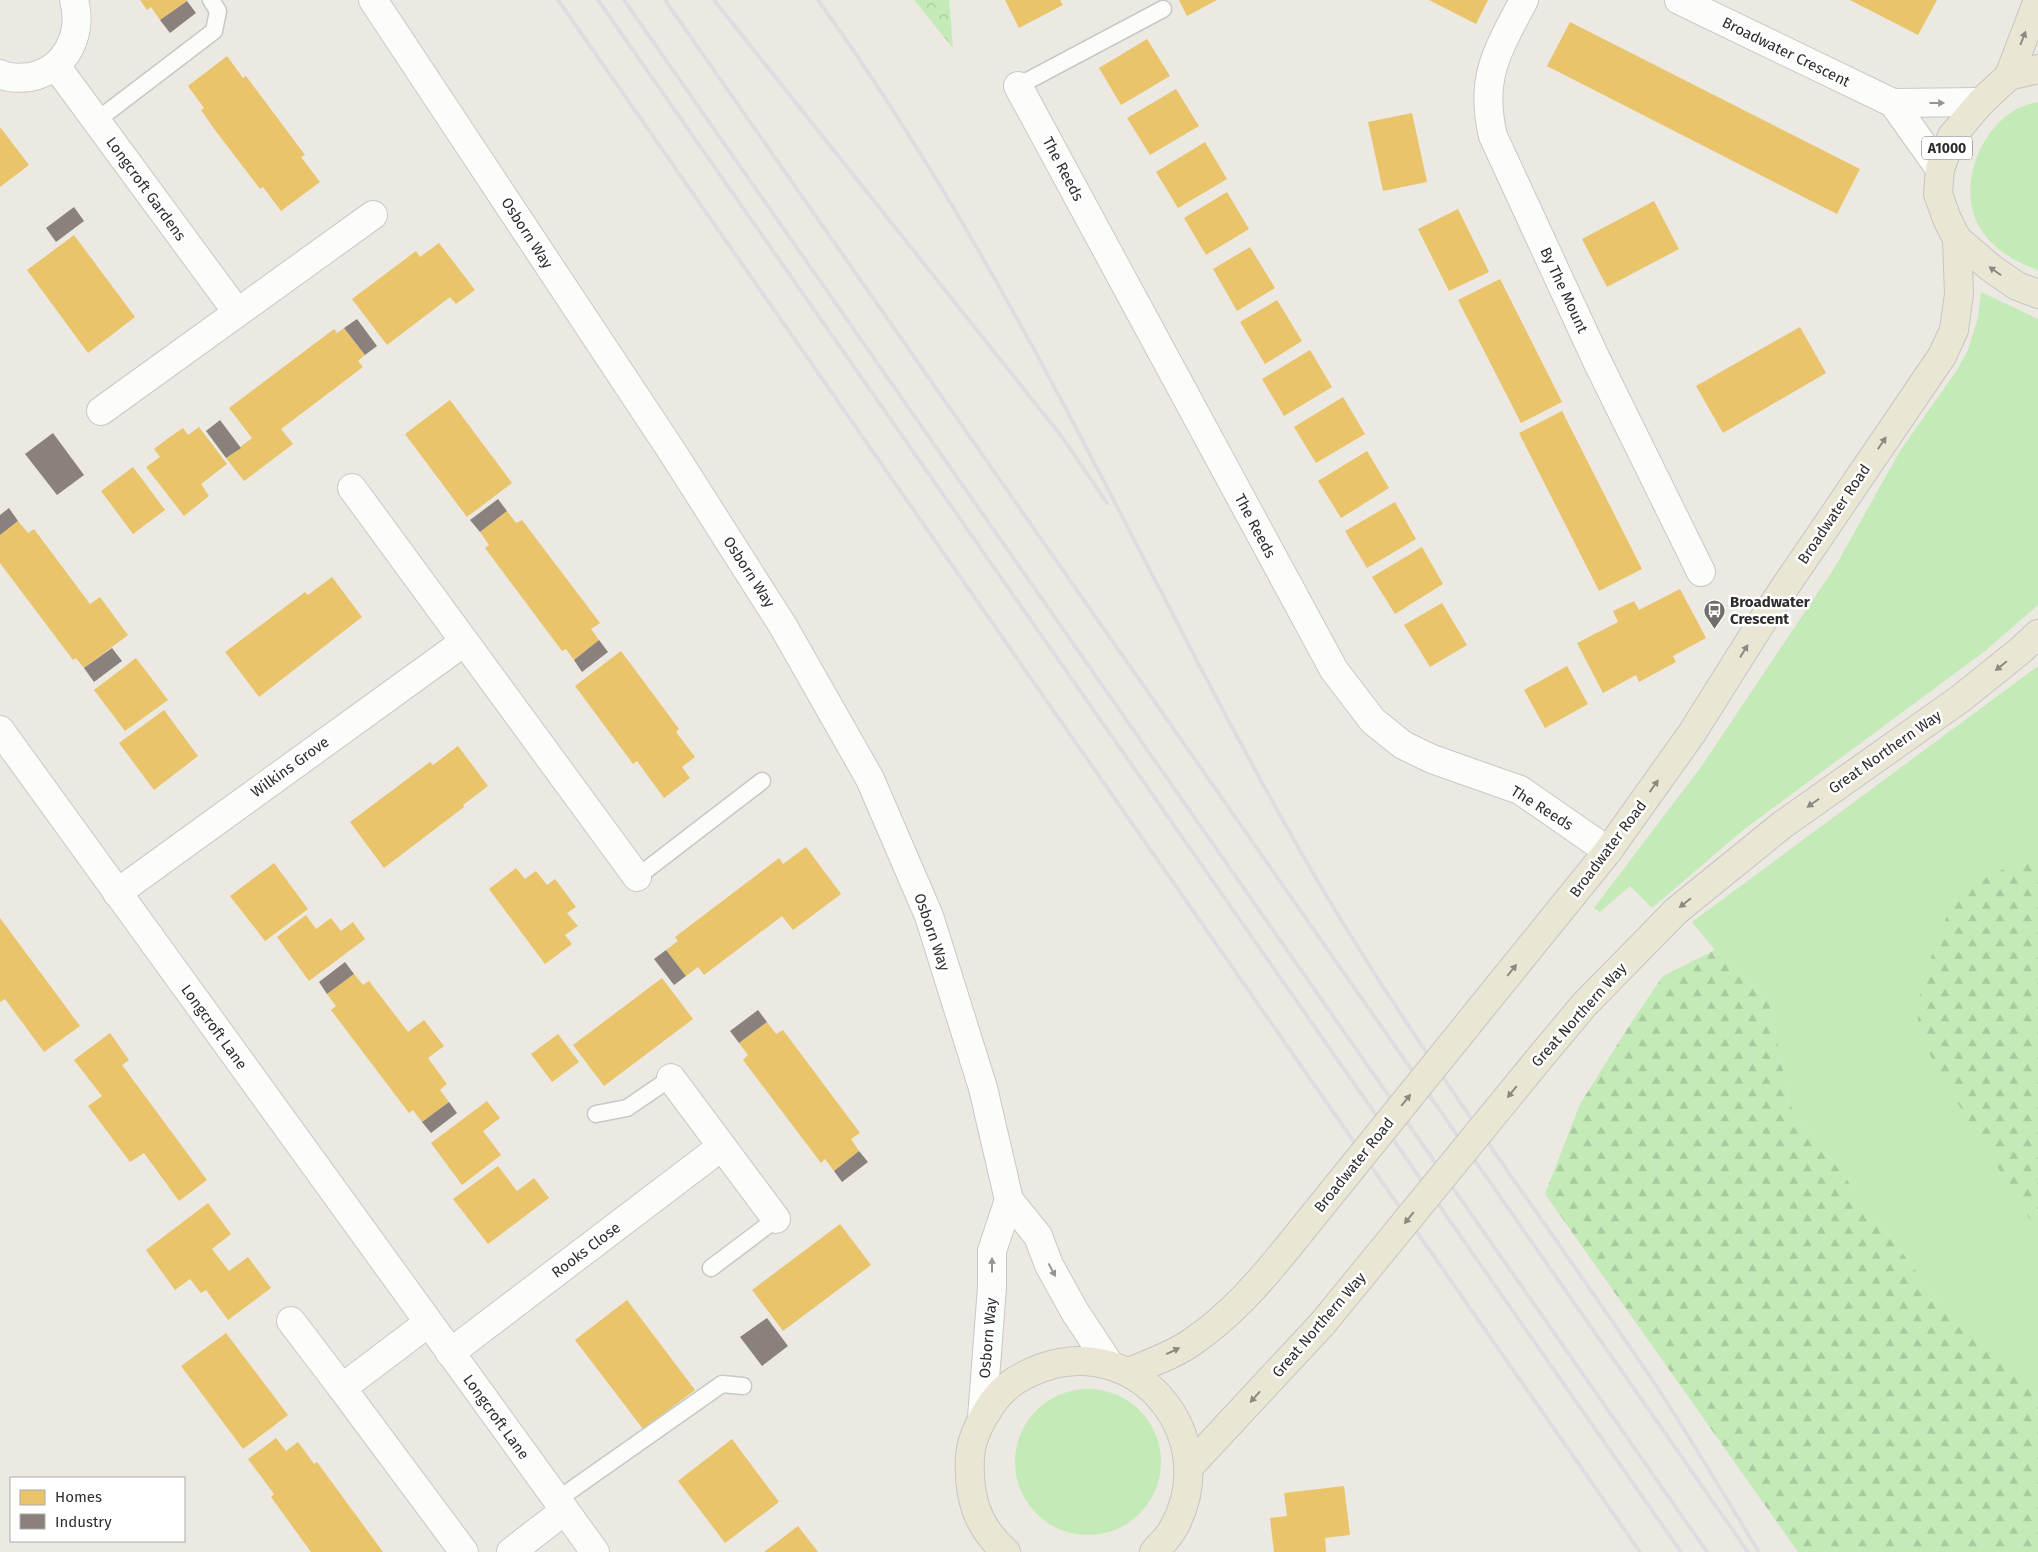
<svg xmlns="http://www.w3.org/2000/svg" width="2038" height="1552" font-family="'Fira Sans',sans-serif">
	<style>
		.grass { fill: #c4eab8 }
		.forest { fill: url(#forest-firs) }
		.park { fill: url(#park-crowns) }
		.homes { fill: #e9c46a }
		.industry { fill: #8a817c }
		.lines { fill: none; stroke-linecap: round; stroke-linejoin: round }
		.lane-casing { stroke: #c8c8c7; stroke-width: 19 }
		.street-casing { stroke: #c8c8c7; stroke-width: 30 }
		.secondary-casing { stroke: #c8c8c7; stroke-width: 30 }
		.primary-casing { stroke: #c6c5c3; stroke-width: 30 }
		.lane { stroke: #fcfcfb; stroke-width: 16 }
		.street { stroke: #fcfcfb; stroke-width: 28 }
		.secondary { stroke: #fcfcfb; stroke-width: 28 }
		.primary { stroke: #e9e7d4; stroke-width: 28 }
		.rail { stroke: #dedee0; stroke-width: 4 }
		.primary-bridge-casing { stroke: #c6c5c3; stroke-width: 30; stroke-linecap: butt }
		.primary-bridge { stroke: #e9e7d4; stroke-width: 28 }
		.oneway { fill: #8b8a80 }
		.oneway2 { fill: #949494 }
		.labels { text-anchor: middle; stroke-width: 5; stroke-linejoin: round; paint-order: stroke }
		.shield { fill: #fff; stroke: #6c6c6c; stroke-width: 1 }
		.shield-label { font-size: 14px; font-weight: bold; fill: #2d2d2d }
		.street-label { font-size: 15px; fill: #2d2d2d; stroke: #fff }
		.poi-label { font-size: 15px; font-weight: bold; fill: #2d2d2d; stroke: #fff; text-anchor: start }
	</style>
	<defs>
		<pattern id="forest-firs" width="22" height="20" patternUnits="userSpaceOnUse" patternTransform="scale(1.25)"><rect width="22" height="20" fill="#c4eab8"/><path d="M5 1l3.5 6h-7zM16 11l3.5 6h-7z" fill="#a9c99e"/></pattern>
		<pattern id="park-crowns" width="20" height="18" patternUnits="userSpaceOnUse" patternTransform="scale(1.25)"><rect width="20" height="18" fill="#c4eab8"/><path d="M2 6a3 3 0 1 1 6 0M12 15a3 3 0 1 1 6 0" fill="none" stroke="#a9c99e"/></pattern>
	</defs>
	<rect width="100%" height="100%" fill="#ebe9e2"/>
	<!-- grass -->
	<g class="grass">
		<path d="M2038 102V270C2012 261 1986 245 1975 218 1958 174 1989 109 2038 102Z"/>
		<path d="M1981 292 2038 319V605L1985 651 1742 831 1652 908 1630 886 1600 912 1594 908 1701 767 1835 567 1900 451 1957 370 1968 350 1978 318Z"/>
		<path d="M2038 666V1400L1984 1335 1954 1321 1790 1105 1769 1000 1715 950 1692 922Z"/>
		<circle cx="1088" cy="1462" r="73"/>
	</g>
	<!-- forest -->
	<g class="forest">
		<path d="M2038 860V1226L2029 1218 1946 1084 1917 1031 1921 984 1948 913 1975 883 2012 865Z"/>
		<path d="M1715 950 1769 1000 1790 1105 1954 1321 1984 1334 2038 1400V1552H1798L1545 1194 1580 1104 1629 1026 1663 976Z"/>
	</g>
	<!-- park -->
	<path class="park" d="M914 0H949L953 48Z"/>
	<!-- homes -->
	<g class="homes">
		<path d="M140 0H188L160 20 151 7 147 10Z"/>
		<path d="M1005 0H1060L1063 5 1019 28Z"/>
		<path d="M1179 0H1217L1187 16Z"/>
		<path d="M1429 0H1488L1476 24Z"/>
		<path d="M1850 0H1937L1918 35Z"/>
		<path d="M1570 22 1860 169 1837 214 1547 66Z"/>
		<path d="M1147 39 1170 76 1121 105 1099 68Z"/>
		<path d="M227 56 243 78 246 76 305 155 301 157 320 182 281 211 263 187 260 189 215 130 201 110 204 108 188 86Z"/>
		<path d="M1176 89 1199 126 1150 155 1127 118Z"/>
		<path d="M1412 113 1427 182 1383 191 1368 122Z"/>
		<path d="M0 127 29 165 0 187Z"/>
		<path d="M1205 142 1227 179 1178 208 1156 172Z"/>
		<path d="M1227 192 1249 229 1206 255 1184 218Z"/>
		<path d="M1654 201 1679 249 1607 287 1582 239Z"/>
		<path d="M1458 209 1489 272 1449 291 1418 229Z"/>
		<path d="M74 235 135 317 88 353 27 270Z"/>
		<path d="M439 243 475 290 456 304 450 297 387 345 352 299 416 251 420 257Z"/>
		<path d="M1250 247 1275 288 1237 311 1213 269Z"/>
		<path d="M1500 279 1562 402 1521 423 1458 300Z"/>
		<path d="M1277 300 1302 341 1265 364 1240 322Z"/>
		<path d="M1800 327 1826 373 1723 433 1696 386Z"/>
		<path d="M344 328 365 355 358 361 363 367 281 429 293 444 244 481 226 458 252 438 229 408 334 329 337 333Z"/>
		<path d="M1310 350 1332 387 1284 416 1262 379Z"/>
		<path d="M1343 397 1365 434 1316 463 1294 427Z"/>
		<path d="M450 400 512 483 467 517 405 434Z"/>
		<path d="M1562 411 1642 569 1599 591 1519 433Z"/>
		<path d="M199 427 227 464 201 484 209 496 184 516 146 467 160 457 154 449 167 439 183 428 188 435Z"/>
		<path d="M1367 451 1389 488 1341 518 1318 481Z"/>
		<path d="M133 467 165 510 133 534 101 491Z"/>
		<path d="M1395 502 1416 539 1367 568 1345 531Z"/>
		<path d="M507 511 516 523 522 520 600 623 591 629 599 640 574 660 566 649 562 651 485 548 489 545 480 532Z"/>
		<path d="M18 521 28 533 34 529 90 604 100 597 128 635 84 668 76 658 73 660 0 563V535Z"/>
		<path d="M1422 547 1443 584 1395 614 1372 577Z"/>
		<path d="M332 577 362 617 259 697 225 652 305 592 308 595Z"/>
		<path d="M1680 589 1706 638 1673 656 1676 662 1639 682 1636 675 1603 693 1577 643 1618 622 1613 611 1634 601 1639 610Z"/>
		<path d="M1442 603 1467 645 1430 667 1404 625Z"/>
		<path d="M621 651 679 729 676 732 695 757 682 767 690 778 664 798 637 761 633 764 575 686Z"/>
		<path d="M136 658 168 700 125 731 94 690Z"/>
		<path d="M1567 666 1588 704 1545 728 1524 690Z"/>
		<path d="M164 710 198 756 154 790 119 743Z"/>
		<path d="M458 746 488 786 463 805 464 807 384 868 350 822 430 762 433 765Z"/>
		<path d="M806 847 841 894 793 930 782 916 704 975 698 967 686 976 666 950 678 941 675 937 779 858 783 864Z"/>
		<path d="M274 863 308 909 265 941 230 896Z"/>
		<path d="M516 868 525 879 536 871 547 885 555 879 576 907 567 913 578 926 565 935 572 944 545 964 489 889Z"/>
		<path d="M306 915 316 929 331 918 341 931 353 922 365 939 309 981 277 937Z"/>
		<path d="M0 918 80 1026 44 1052 5 999 0 1002Z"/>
		<path d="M354 974 363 985 369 981 408 1032 424 1020 444 1046 428 1058 447 1084 440 1090 449 1102 422 1122 413 1110 409 1113 331 1010 336 1006 327 994Z"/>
		<path d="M662 978 693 1019 604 1086 573 1045Z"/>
		<path d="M767 1022 776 1034 783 1030 860 1133 851 1139 859 1151 834 1171 825 1159 821 1163 743 1060 748 1055 739 1043Z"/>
		<path d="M110 1033 129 1060 122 1065 207 1180 179 1201 144 1153 130 1162 88 1106 102 1096 74 1060Z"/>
		<path d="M558 1034 579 1062 552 1082 531 1054Z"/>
		<path d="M487 1101 500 1118 483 1131 501 1155 462 1185 431 1143Z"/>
		<path d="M498 1166 517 1191 534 1178 549 1198 488 1244 453 1199Z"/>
		<path d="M208 1203 231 1234 212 1249 229 1271 248 1257 271 1288 228 1320 206 1290 201 1293 190 1279 175 1290 146 1250Z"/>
		<path d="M840 1224 871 1265 783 1331 752 1290Z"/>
		<path d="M627 1300 695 1390 643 1429 575 1340Z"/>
		<path d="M226 1333 288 1415 243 1449 181 1366Z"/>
		<path d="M276 1438 286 1451 298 1442 314 1464 317 1462 383 1552H311L271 1497 274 1494 248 1459Z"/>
		<path d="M732 1439 779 1502 725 1543 678 1481Z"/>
		<path d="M1344 1486 1350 1535 1325 1538 1326 1552H1274L1270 1518 1287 1516 1284 1493Z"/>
		<path d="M798 1526 818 1552H764Z"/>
	</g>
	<!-- industry -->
	<g class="industry">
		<path d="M187 1 196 13 170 33 160 20Z"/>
		<path d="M74 207 84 221 56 242 46 228Z"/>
		<path d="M357 319 377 346 365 355 344 328Z"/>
		<path d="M220 420 241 448 226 458 206 431Z"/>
		<path d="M53 433 84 475 57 495 25 454Z"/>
		<path d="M498 499 507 511 480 532 470 520Z"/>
		<path d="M9 508 18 521 0 535V515Z"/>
		<path d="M599 640 608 652 582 672 574 660Z"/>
		<path d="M112 648 122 661 94 682 84 668Z"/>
		<path d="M666 950 686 976 674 985 654 959Z"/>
		<path d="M345 962 354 974 327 994 319 982Z"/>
		<path d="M758 1010 767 1022 739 1043 730 1031Z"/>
		<path d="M449 1102 457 1113 431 1133 422 1122Z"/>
		<path d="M859 1151 868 1162 842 1182 834 1171Z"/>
		<path d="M767 1318 788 1346 762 1366 740 1337Z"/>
	</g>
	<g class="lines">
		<defs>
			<g id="lane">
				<path d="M1018 86 1163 9"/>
				<path d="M96 121 214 31 218 11 211 0"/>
				<path d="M637 877 762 781"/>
				<path d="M596 1114 627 1108 671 1078"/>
				<path d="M711 1268 776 1219"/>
				<path d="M557 1500 722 1384 743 1386"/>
			</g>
			<g id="street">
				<path d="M1524 0C1498 50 1479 77 1493 136L1596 359 1701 572"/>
				<path d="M1679 0 1893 103 1981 102"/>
				<path d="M56 66 237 312"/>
				<path d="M0 74C9 79 21 78 30 77 67 70 83 33 74 0"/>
				<path d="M1018 86 1334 670 1373 721 1403 745 1432 759 1520 790 1608 851"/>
				<path d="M1893 103 1940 169"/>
				<path d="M101 411 373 215"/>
				<path d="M352 488 637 877"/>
				<path d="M0 730 595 1552"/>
				<path d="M117 893 464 642"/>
				<path d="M671 1078 776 1219"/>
				<path d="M291 1321 342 1388"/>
				<path d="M428 1323 342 1388 464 1552"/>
				<path d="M450 1353 721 1147"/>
				<path d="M511 1552 564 1511"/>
			</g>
			<g id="secondary">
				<path d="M373 0 673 453 783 626 870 779 929 916 983 1088 1009 1200 1038 1236 1049 1265 1075 1312 1110 1365"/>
				<path d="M982 1418 992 1287V1251L1009 1200"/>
			</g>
			<g id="primary">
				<path d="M2038 69 2009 76 1981 102 1952 136 1940 169 1938 194 1947 219 1957 239 1991 268 2017 286 2038 294"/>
				<path d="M2009 76 2038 0"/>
				<path d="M1481 1008 1608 851 1692 733 1770 609 1942 356 1954 330 1959 294 1957 239"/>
				<path d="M1543 1054 1584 1005 1676 911 1782 825 1960 699 2021 650 2038 634"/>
				<path d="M1129 1372C1150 1363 1174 1355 1192 1342 1230 1316 1259 1283 1288 1247"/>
				<path d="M1189 1467 1323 1323"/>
				<path d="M1006 1552C976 1526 968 1495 970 1457 971 1437 982 1418 993 1402 1006 1384 1021 1376 1041 1368 1140 1333 1224 1439 1173 1529 1169 1537 1160 1545 1154 1552"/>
			</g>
		</defs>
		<!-- lane casing -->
		<use href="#lane" class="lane-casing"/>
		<!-- street casing -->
		<use href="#street" class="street-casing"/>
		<!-- secondary casing -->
		<use href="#secondary" class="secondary-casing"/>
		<!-- primary casing -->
		<use href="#primary" class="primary-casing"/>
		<!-- lane -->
		<use href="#lane" class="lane"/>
		<!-- street -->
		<use href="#street" class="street"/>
		<!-- secondary -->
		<use href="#secondary" class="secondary"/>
		<!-- primary -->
		<use href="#primary" class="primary"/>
		<!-- rail -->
		<g class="rail">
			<path d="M558 0 1640 1552"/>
			<path d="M598 0 1681 1552"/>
			<path d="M624 0 1707 1552"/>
			<path d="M665 0 1748 1552"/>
			<path d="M714 0 1062 437 1107 503"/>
			<path d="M818 0C905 121 981 250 1051 381 1139 545 1220 713 1313 873 1416 1049 1539 1212 1653 1381 1690 1437 1724 1495 1759 1552"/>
		</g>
		<defs>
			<g id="primary-bridge">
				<path d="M1288 1247 1481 1008"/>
				<path d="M1323 1323 1543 1054"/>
			</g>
		</defs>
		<!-- primary-bridge casing -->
		<use href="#primary-bridge" class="primary-bridge-casing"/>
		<!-- primary-bridge -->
		<use href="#primary-bridge" class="primary-bridge"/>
	</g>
	<!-- one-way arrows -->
	<defs><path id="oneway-solid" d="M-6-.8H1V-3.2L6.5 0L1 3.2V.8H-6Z" transform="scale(1.25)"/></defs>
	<g class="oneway">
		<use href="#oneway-solid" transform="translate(2023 38) rotate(-69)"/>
		<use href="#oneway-solid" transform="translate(1995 271) rotate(-145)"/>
		<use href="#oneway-solid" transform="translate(1882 443) rotate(-56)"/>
		<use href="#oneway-solid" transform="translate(1744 651) rotate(-58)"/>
		<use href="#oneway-solid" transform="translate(2001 666) rotate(141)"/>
		<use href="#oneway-solid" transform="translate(1654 786) rotate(-55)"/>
		<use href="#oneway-solid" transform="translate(1813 803) rotate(145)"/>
		<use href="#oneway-solid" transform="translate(1685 903) rotate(141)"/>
		<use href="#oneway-solid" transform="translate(1512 970) rotate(-51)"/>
		<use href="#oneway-solid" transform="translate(1512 1092) rotate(129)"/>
		<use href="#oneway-solid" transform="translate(1406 1100) rotate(-51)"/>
		<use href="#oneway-solid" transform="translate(1409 1218) rotate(129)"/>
		<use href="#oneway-solid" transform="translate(1173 1351) rotate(-25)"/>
		<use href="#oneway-solid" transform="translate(1255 1397) rotate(132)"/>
	</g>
	<g class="oneway2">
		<use href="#oneway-solid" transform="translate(1937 103)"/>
		<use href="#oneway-solid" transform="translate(992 1265) rotate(-90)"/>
		<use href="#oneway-solid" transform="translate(1052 1270) rotate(62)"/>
	</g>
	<!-- icons -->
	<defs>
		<symbol id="bus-pin" viewBox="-11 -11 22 30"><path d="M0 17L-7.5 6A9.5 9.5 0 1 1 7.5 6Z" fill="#706f6c" stroke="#fff"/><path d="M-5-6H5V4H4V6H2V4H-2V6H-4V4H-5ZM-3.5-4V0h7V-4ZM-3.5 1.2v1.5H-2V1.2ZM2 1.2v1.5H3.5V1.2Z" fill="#fff"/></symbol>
	</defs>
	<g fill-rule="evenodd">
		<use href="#bus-pin" x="1702" y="598" width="25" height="34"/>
	</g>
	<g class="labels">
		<!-- shield labels -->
		<rect class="shield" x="1922" y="136.5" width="50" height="23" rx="4"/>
		<g class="shield-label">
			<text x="1947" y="153">A1000</text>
		</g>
		<!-- street labels -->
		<g class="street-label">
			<text transform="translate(1786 52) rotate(26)" y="5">Broadwater Crescent</text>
			<text transform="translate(1063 169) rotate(62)" y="5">The Reeds</text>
			<text transform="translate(146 189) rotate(54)" y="5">Longcroft Gardens</text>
			<text transform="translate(527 233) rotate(57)" y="5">Osborn Way</text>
			<text transform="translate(1564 290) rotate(65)" y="5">By The Mount</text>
			<text transform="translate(1834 514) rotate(-56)" y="5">Broadwater Road</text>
			<text transform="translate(1255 526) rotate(62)" y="5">The Reeds</text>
			<text transform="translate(749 572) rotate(57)" y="5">Osborn Way</text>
			<text transform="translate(1885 752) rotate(-35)" y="5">Great Northern Way</text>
			<text transform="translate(290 767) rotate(-36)" y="5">Wilkins Grove</text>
			<text transform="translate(1542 808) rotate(32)" y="5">The Reeds</text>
			<text transform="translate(1608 849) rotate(-53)" y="5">Broadwater Road</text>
			<text transform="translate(932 932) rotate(71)" y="5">Osborn Way</text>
			<text transform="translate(1579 1015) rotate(-48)" y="5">Great Northern Way</text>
			<text transform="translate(214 1027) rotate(54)" y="5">Longcroft Lane</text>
			<text transform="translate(1354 1165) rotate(-51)" y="5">Broadwater Road</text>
			<text transform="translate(586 1250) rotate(-37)" y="5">Rooks Close</text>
			<text transform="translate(1319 1325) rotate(-49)" y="5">Great Northern Way</text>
			<text transform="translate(988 1338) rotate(-85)" y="5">Osborn Way</text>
			<text transform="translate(496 1417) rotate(54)" y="5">Longcroft Lane</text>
		</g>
		<!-- poi labels -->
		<g class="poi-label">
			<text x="1730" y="607">Broadwater<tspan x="1730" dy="17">Crescent</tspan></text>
		</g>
	</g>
	<!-- legend -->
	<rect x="10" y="1477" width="175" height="65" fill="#ffffff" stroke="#ababab"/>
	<rect x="20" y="1490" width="25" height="15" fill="#e9c46a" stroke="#ababab"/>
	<text x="55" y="1502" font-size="15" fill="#2d2d2d">Homes</text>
	<rect x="20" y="1514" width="25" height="15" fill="#8a817c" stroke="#ababab"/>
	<text x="55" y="1527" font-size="15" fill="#2d2d2d">Industry</text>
</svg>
